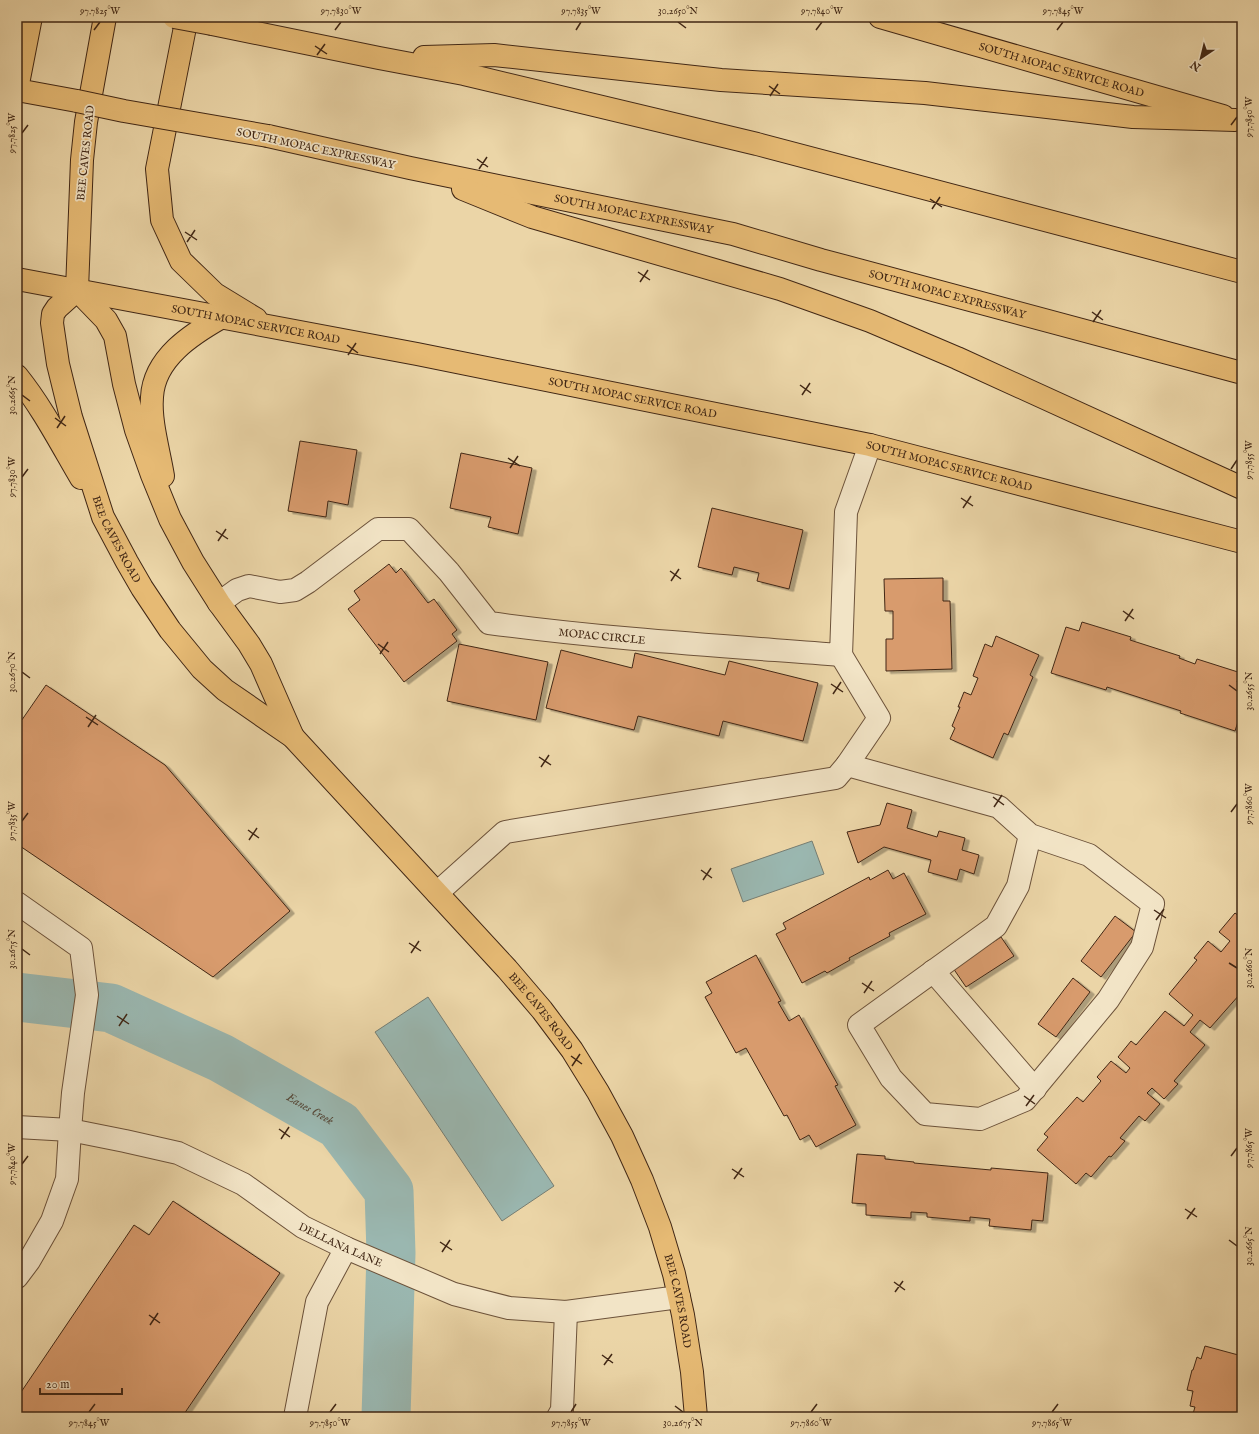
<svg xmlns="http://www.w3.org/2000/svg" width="1259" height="1434" font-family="'IM FELL English',serif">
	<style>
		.water { fill: #9ab7b0; stroke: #767d72 }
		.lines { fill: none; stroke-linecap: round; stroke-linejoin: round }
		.river { stroke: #9ab7b0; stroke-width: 49 }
		.building { fill: #d89b6d; stroke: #412715; filter: url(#shadow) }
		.minor-casing { stroke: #6c523a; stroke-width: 24 }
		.major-casing { stroke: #412715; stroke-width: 24 }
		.highway-casing { stroke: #412715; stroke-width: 24 }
		.minor { stroke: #f2e4c6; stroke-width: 22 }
		.major { stroke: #e6ba74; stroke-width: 22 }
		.highway { stroke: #e6ba74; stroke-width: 22 }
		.highway-bridge-casing { stroke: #412715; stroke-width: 24; stroke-linecap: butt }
		.highway-bridge { stroke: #e6ba74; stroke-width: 22 }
		.ticks { fill: none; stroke: #412715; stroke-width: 1.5 }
		.labels { text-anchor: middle; stroke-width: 3.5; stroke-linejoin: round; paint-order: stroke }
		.street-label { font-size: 11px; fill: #412715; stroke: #f2e4c6 }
		.water-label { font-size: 12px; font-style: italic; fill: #574b3c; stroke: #f2e4c6 }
		.neatline { fill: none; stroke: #412715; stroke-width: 1.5 }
		.ticks-label { font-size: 10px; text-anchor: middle; fill: #412715 }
	</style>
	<defs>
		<filter id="shadow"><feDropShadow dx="4.5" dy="2.5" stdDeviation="0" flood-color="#0004"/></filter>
	</defs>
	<rect width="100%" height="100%" fill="#ebd5a7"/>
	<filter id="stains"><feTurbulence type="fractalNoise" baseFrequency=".005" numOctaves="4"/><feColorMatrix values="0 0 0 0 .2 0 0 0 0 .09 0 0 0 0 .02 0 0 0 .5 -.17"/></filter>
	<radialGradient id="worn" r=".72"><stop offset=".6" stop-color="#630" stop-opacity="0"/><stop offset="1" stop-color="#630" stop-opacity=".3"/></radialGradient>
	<!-- water -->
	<g class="water">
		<path d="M812 841 824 874 743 902 731 869Z"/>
		<path d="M428 997 554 1186 502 1221 375 1032Z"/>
	</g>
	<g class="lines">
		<!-- river -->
		<path class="river" id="s1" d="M17 997 111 1008 221 1058 339 1125 389 1191 391 1253 386 1417"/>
	</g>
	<!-- building -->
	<g class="building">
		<path d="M300 441 357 450 348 505 328 501 326 517 288 511Z"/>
		<path d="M461 453 532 468 518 534 488 527 491 517 450 508Z"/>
		<path d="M712 508 803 530 789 589 757 581 759 573 734 567 732 575 698 567Z"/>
		<path d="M389 564 396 573 401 568 428 603 434 599 457 630 452 634 457 641 404 682 348 609 360 600 354 591Z"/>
		<path d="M943 578V601H950L952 669 886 671V639H893V611H885L884 579Z"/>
		<path d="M1082 622 1131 637 1130 640 1180 656 1179 658 1195 664 1197 659 1241 673 1237 682 1242 684V709L1235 731 1180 713 1181 711 1107 687 1106 690 1051 673 1066 627 1079 631Z"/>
		<path d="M996 636 1039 655 1030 675 1033 677 1008 735 1004 733 993 758 950 739 955 728 952 726 960 707H958L964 692 971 695 978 678 973 676 985 644 992 647Z"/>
		<path d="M459 644 548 662 536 720 447 701Z"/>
		<path d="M561 650 632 668 635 653 725 675 729 661 818 683 803 741 723 721 719 736 638 716 634 730 546 708Z"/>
		<path d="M46 685 165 765 290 911 213 977 17 844V727Z"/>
		<path d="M887 803 912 810 907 828 937 837 939 831 965 838 962 850 979 855 974 874 960 869 957 880 928 872 931 860 884 847 858 863 847 832 880 825Z"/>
		<path d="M888 870 893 879 904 873 926 914 889 933 890 936 849 958 850 960 827 973 825 971 802 983 776 934 786 929 783 923 869 877 870 880Z"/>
		<path d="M1235 913 1239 916 1242 913V995L1240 994 1210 1028 1200 1020 1190 1032 1205 1045 1174 1081 1178 1084 1164 1099 1152 1088 1147 1093 1160 1104 1145 1121 1139 1116 1120 1138 1125 1141 1111 1157 1109 1156 1091 1177 1086 1173 1076 1184 1037 1150 1048 1137 1044 1134 1077 1097 1083 1102 1101 1081 1097 1077 1111 1061 1126 1073 1130 1068 1118 1057 1131 1041 1136 1045 1165 1011 1184 1026 1193 1015 1169 994 1197 960 1194 958 1208 941 1221 952 1230 941 1219 932Z"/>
		<path d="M1115 916 1136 932 1101 977 1081 961Z"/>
		<path d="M1001 937 1014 956 966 987 953 968Z"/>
		<path d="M756 955 781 1001 778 1002 789 1021 799 1015 838 1085 835 1086 856 1125 816 1147 809 1135 800 1140 787 1115 784 1116 746 1048 736 1053 705 997 712 993 706 982Z"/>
		<path d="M1073 978 1090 992 1056 1037 1038 1024Z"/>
		<path d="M857 1154 885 1156V1159L914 1162V1163L991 1170V1168L1048 1173 1043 1221 1032 1220 1031 1230 989 1226 990 1219 970 1217V1221L927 1217V1213L911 1212V1218L866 1215V1204L852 1203Z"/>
		<path d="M173 1201 280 1273 182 1417H17V1398L134 1225 149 1235Z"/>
		<path d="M1205 1346 1242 1356V1417H1192L1195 1407 1190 1406 1193 1391 1187 1390 1192 1370H1193L1197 1357 1201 1359Z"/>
	</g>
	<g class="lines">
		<defs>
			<g id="minor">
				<path id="s2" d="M219 603 237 590 249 586 280 592 295 590 308 582 378 529H409L449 572 489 623C606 639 724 646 841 655L846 512 870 445"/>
				<path d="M847 765 999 807 1030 835 1018 886 996 926 859 1025 891 1078 925 1114 980 1119 1025 1100 1108 1000 1142 947 1153 904 1089 855 1030 835"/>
				<path d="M437 893 505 832 836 778 847 765 879 718 841 655"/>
				<path d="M17 903 81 948 87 995 73 1093 70 1130 67 1179 52 1221 29 1261 17 1277"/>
				<path d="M933 971 1035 1089"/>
				<path id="s3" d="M17 1127 70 1130 125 1141 178 1153 243 1184 303 1227 346 1248 454 1294 509 1308 566 1312 679 1297"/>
				<path d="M295 1417 317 1302 346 1248"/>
				<path d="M558 1417 562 1410 566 1312"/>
			</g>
			<g id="major">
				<path d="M105 17 86 122 82 160 77 290 106 320 115 336 124 384 136 430 152 475 170 519 193 562 219 603 249 644 261 664 293 737"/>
				<path d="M187 17 157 169 162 220 181 261 215 294 256 319"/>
				<path id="s4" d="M880 17 1223 116"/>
				<path d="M17 89 31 17"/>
				<path id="s5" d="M17 279 417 354 870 445 1242 542"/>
				<path id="s6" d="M77 290 57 308 53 314 52 323 58 364 71 417 103 517 127 562 142 588 170 630 202 669 225 690 293 737 507 969 542 1010 572 1050 598 1092 622 1136 642 1180 660 1227 674 1274 683 1315 692 1372 696 1417"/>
				<path d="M17 376C42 407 61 444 81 478"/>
				<path d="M163 476C159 451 150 422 152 397 154 358 192 334 222 317"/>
			</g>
			<g id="highway">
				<path d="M212 24 379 58 464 74 757 144 1242 272"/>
				<path d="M424 57 494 55 721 80 925 93 1133 117 1235 120"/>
				<path d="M17 90 77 101"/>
				<path id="s7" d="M268 136 410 168 733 234 821 260 1242 373"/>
				<path d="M463 189 532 217 780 289 870 321 957 358 1242 488"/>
			</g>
		</defs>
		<!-- minor casing -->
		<use href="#minor" class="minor-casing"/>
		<!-- major casing -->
		<use href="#major" class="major-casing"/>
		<!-- highway casing -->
		<use href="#highway" class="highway-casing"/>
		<!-- minor -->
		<use href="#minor" class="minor"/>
		<!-- major -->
		<use href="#major" class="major"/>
		<!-- highway -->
		<use href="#highway" class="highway"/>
		<defs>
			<g id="highway-bridge">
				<path d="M174 17 212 24"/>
				<path d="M77 101 124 111 268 136"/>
			</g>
		</defs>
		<!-- highway-bridge casing -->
		<use href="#highway-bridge" class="highway-bridge-casing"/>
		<!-- highway-bridge -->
		<use href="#highway-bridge" class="highway-bridge"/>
	</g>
	<!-- ticks -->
	<path class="ticks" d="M678 22 686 28M94 30 100 22M335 30 341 22M576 30 581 22M816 30 822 22M1057 30 1063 22M315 46 327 54M317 55 325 44M769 86 780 94M770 96 778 84M1231 125 1237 117M22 133 28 125M477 159 488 167M479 169 487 157M930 199 942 207M932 209 940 197M185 232 197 240M187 242 195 230M638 272 650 280M640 282 648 270M1092 312 1103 320M1093 322 1101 310M347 345 358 353M348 355 356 343M800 385 811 393M22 395 30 401M802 395 810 383M55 418 66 426M57 428 65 416M508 458 520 466M510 468 518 456M1231 469 1237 460M22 477 28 469M961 498 973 506M963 508 971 496M216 531 228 539M218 541 226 529M670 571 681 579M671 581 679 569M1123 611 1134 619M1125 621 1133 609M378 644 389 652M380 654 388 642M22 672 30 678M831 684 843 692M1229 685 1237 691M833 694 841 682M86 717 98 725M88 727 96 715M539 757 551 765M541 767 549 755M993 797 1004 805M994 807 1002 795M1231 812 1237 804M22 821 28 813M248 830 259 838M249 840 257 828M701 870 712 878M703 880 711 868M1154 910 1166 918M1156 920 1164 909M409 943 421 951M22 949 30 955M411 953 419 941M1229 963 1237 968M862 983 874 991M864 993 872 981M117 1016 129 1024M119 1026 127 1014M571 1056 582 1064M572 1066 580 1054M1024 1096 1035 1104M1026 1106 1034 1095M279 1129 290 1137M281 1139 289 1127M1231 1156 1237 1148M22 1164 28 1156M732 1169 744 1177M734 1179 742 1168M1185 1209 1197 1217M1187 1219 1195 1208M1229 1240 1237 1246M440 1242 452 1250M442 1252 450 1240M894 1282 905 1290M895 1292 903 1281M149 1315 160 1323M150 1325 158 1313M602 1355 613 1363M604 1365 612 1354M675 1406 683 1412M89 1412 95 1404M330 1412 336 1404M571 1412 576 1404M811 1412 817 1404M1052 1412 1058 1404"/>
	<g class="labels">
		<!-- street labels -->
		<g class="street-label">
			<text dy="4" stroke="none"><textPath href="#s4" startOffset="189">SOUTH MOPAC SERVICE ROAD</textPath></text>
			<text transform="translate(316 148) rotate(12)" y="4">SOUTH MOPAC EXPRESSWAY</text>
			<text transform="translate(85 153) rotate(-84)" y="4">BEE CAVES ROAD</text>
			<text dy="4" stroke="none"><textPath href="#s7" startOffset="374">SOUTH MOPAC EXPRESSWAY</textPath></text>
			<text dy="4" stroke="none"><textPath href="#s7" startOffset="698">SOUTH MOPAC EXPRESSWAY</textPath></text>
			<text dy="4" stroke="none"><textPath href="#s5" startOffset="243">SOUTH MOPAC SERVICE ROAD</textPath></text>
			<text dy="4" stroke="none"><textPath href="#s5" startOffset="627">SOUTH MOPAC SERVICE ROAD</textPath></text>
			<text dy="4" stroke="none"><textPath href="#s5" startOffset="951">SOUTH MOPAC SERVICE ROAD</textPath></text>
			<text dy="4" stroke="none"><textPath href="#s6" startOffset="270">BEE CAVES ROAD</textPath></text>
			<text dy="4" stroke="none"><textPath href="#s2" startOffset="453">MOPAC CIRCLE</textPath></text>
			<text dy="4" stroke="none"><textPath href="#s6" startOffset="910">BEE CAVES ROAD</textPath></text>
			<text dy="4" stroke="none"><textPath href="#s3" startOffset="351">DELLANA LANE</textPath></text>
			<text dy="4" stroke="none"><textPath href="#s6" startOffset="1234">BEE CAVES ROAD</textPath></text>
		</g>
		<!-- water labels -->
		<g class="water-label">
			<text dy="4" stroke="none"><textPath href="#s1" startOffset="318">Eanes Creek</textPath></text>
		</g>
	</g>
	<!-- margin -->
	<rect width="1259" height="1434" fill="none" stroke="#ebd5a7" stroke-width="44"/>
	<!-- north arrow -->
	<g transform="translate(1201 58) rotate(215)" stroke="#f2e4c6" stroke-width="3" paint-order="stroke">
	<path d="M0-3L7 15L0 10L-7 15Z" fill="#412715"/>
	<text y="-6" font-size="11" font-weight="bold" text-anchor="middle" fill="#412715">N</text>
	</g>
	<!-- scale -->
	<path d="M40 1388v6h82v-6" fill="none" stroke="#412715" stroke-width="2"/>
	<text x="46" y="1388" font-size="12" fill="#412715" stroke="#f2e4c6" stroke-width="3" paint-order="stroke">20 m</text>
	<rect x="22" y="22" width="1215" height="1390" class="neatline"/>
	<g class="ticks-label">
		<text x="100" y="14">97.7825°W</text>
		<text x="341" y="14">97.7830°W</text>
		<text x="581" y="14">97.7835°W</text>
		<text x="678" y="14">30.2650°N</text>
		<text x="822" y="14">97.7840°W</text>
		<text x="1063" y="14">97.7845°W</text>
		<text transform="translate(1248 117) rotate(-90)" y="4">97.7850°W</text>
		<text transform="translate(11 133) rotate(-90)" y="4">97.7825°W</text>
		<text transform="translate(11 395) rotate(-90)" y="4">30.2665°N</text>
		<text transform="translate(1248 460) rotate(-90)" y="4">97.7855°W</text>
		<text transform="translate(11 477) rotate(-90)" y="4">97.7830°W</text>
		<text transform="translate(11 672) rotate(-90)" y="4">30.2670°N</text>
		<text transform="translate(1248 691) rotate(-90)" y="4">30.2655°N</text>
		<text transform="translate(1248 804) rotate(-90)" y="4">97.7860°W</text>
		<text transform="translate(11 821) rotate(-90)" y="4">97.7835°W</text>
		<text transform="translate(11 949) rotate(-90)" y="4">30.2675°N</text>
		<text transform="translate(1248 968) rotate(-90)" y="4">30.2660°N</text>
		<text transform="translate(1248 1148) rotate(-90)" y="4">97.7865°W</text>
		<text transform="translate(11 1164) rotate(-90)" y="4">97.7840°W</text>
		<text transform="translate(1248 1246) rotate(-90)" y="4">30.2665°N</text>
		<text x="89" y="1426">97.7845°W</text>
		<text x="330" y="1426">97.7850°W</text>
		<text x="571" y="1426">97.7855°W</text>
		<text x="683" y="1426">30.2675°N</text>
		<text x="811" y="1426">97.7860°W</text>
		<text x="1052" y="1426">97.7865°W</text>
	</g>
	<rect width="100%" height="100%" filter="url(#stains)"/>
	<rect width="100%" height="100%" fill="url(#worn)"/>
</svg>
